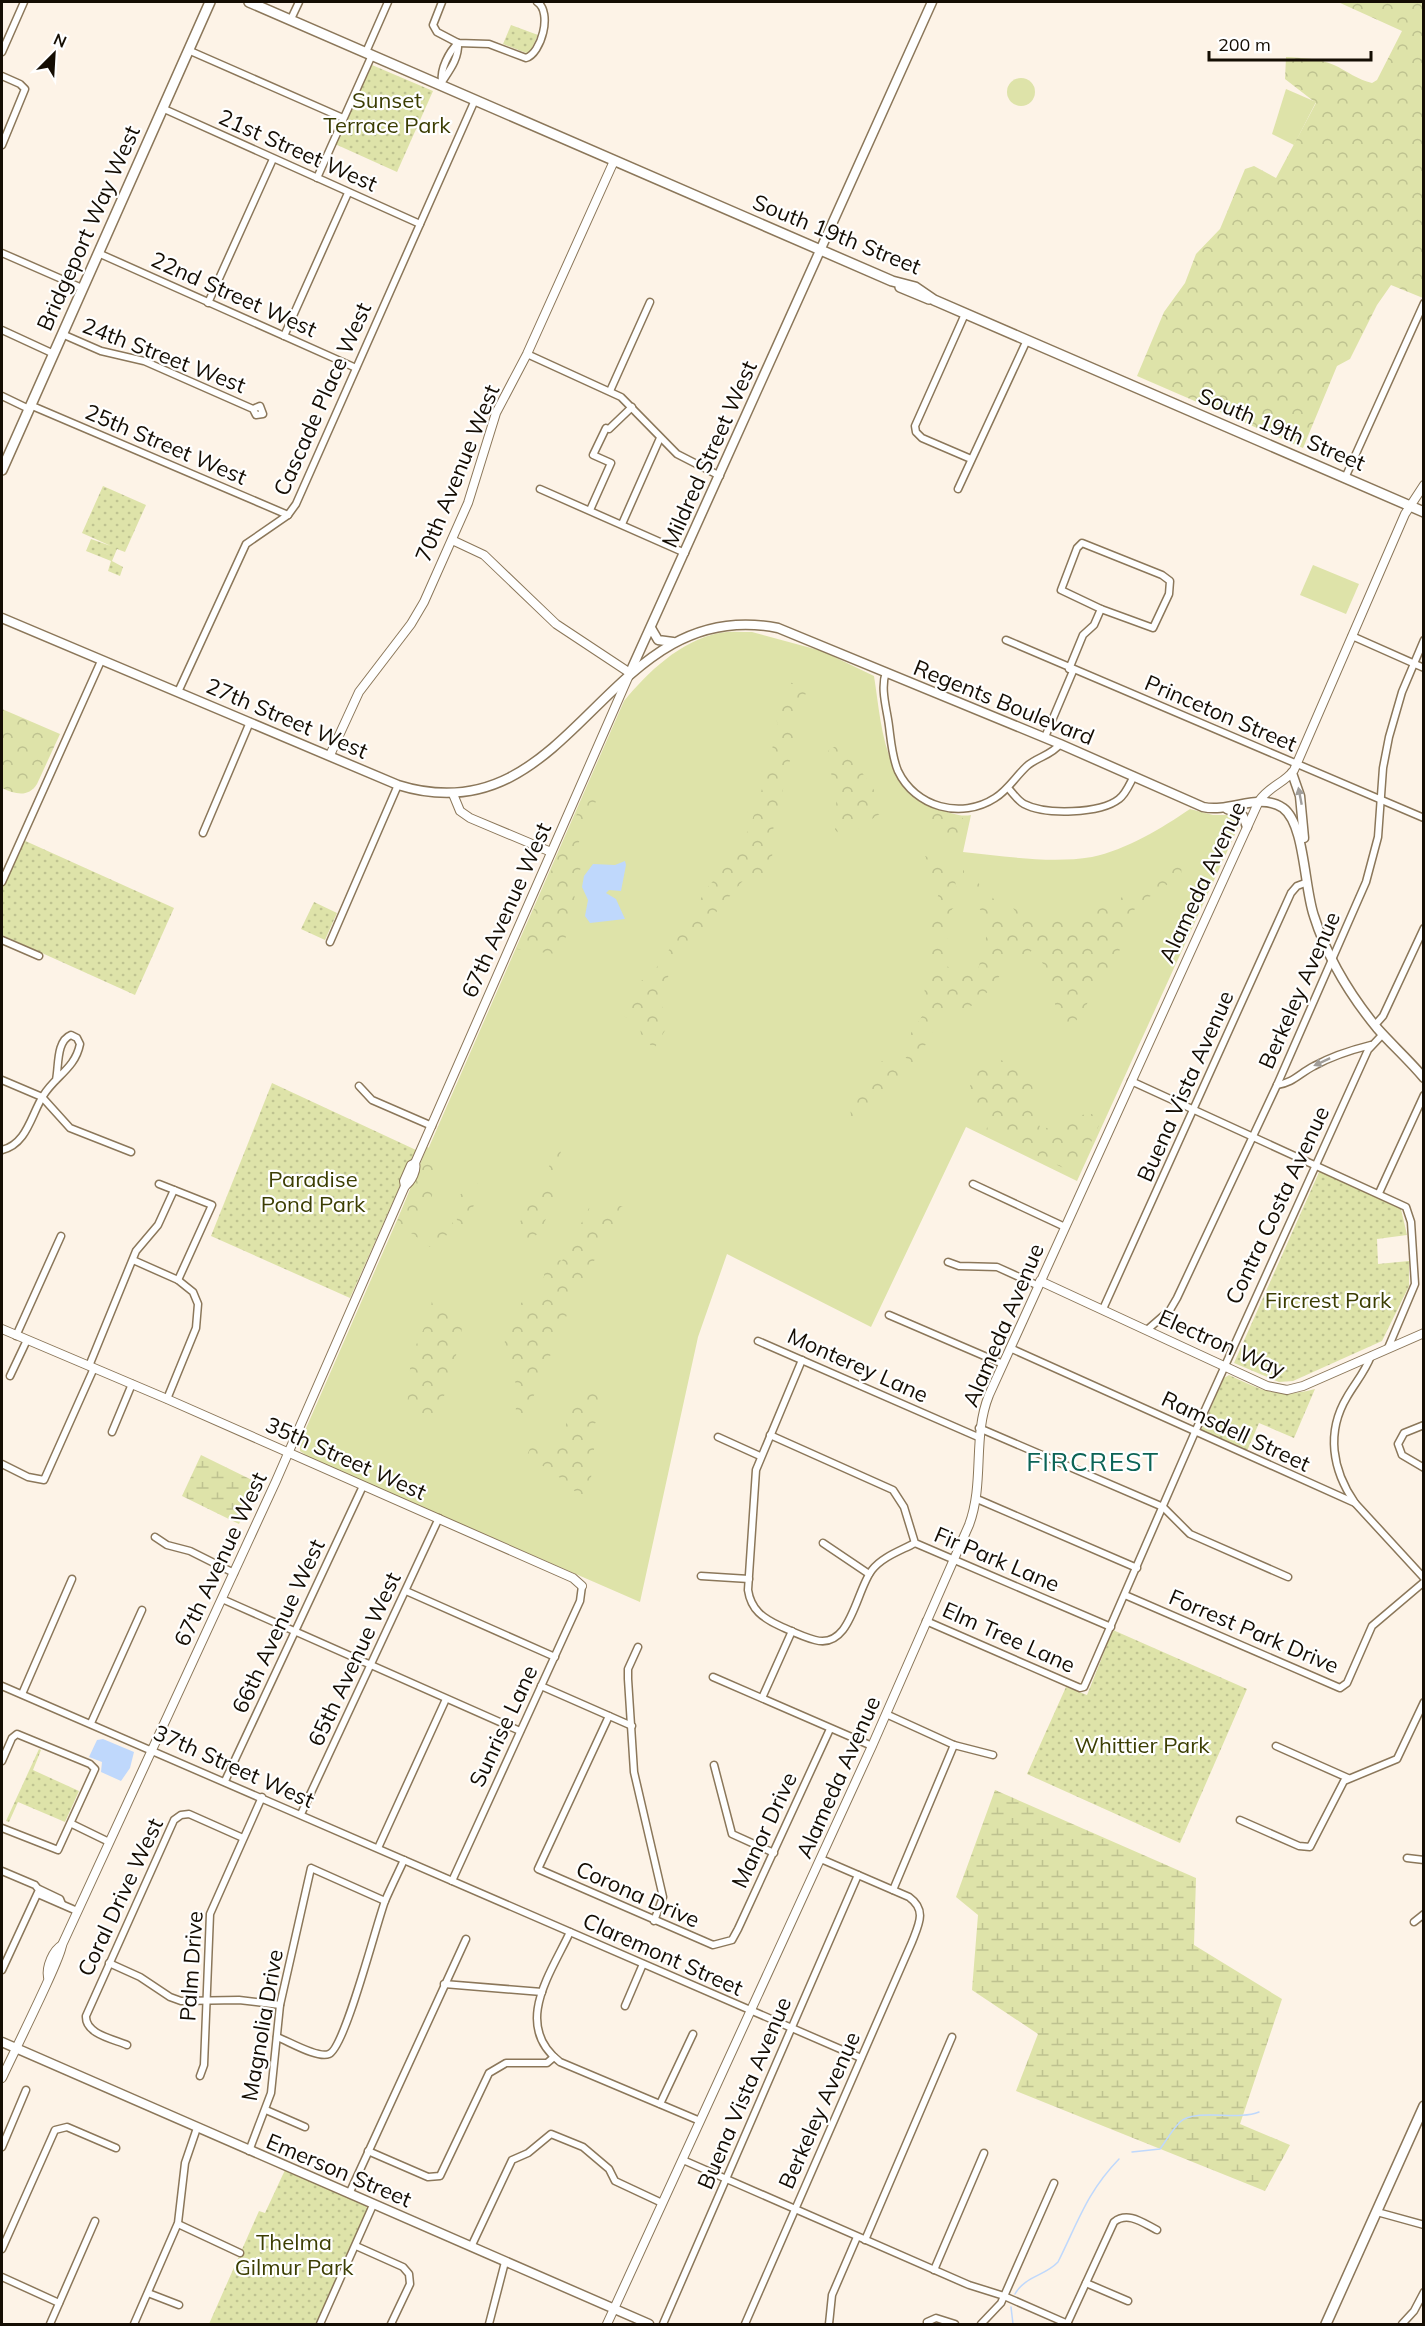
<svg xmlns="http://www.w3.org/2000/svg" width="1425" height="2326" font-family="Mulish,sans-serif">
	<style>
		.green { fill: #dee3a9 }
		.forest { fill: url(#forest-crowns) }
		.wetland { fill: url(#wetland-marsh) }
		.park { fill: url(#park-dots) }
		.water { fill: #bfd8fc }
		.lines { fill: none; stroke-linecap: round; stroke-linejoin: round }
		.stream { stroke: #bfd8fc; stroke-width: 1.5 }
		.minor-casing { stroke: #8b775a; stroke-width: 9 }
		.tertiary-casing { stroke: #8b775a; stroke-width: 10 }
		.secondary-casing { stroke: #8b775a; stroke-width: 11 }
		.primary-casing { stroke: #8b775a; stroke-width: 12 }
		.minor { stroke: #fff; stroke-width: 6 }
		.tertiary { stroke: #fff; stroke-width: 8 }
		.secondary { stroke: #fff; stroke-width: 8 }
		.primary { stroke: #fff; stroke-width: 9 }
		.oneway { fill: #a19e9a }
		.labels { text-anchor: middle; stroke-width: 4.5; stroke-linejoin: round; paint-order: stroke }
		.park-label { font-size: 22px; fill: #3c3e03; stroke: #fff }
		.street-label { font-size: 22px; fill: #140d03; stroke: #fff }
		.quarter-label { font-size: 26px; letter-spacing: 1.5px; fill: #0c6456; stroke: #fff }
	</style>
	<defs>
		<pattern id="forest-crowns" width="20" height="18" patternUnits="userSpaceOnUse" patternTransform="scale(1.5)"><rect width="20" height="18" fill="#dee3a9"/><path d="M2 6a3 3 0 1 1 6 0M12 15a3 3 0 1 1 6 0" fill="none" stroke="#bec290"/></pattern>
		<pattern id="wetland-marsh" width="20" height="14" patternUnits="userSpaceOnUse" patternTransform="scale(1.5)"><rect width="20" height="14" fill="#dee3a9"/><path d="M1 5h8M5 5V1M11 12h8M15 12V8" fill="none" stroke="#bec290"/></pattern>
		<pattern id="park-dots" width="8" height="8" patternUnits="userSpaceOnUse" patternTransform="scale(1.5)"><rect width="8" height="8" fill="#dee3a9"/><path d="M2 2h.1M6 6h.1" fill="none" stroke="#bec290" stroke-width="1.8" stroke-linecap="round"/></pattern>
	</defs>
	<rect width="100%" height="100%" fill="#fdf3e7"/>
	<!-- green -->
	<g class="green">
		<circle cx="1021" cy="92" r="14"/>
		<path d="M1286 89 1316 102 1294 145 1272 134Z"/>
		<path d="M1313 565 1359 584 1346 614 1300 595Z"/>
		<path d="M752 632 822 651 874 676C882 726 883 790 940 809 950 813 960 817 971 815L963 852C1005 856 1050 864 1092 857 1126 850 1162 828 1190 809L1213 815H1235L1241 821 1077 1181 966 1127 871 1327 727 1254 698 1337 640 1602 310 1458 300 1451V1442L624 701C648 672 680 641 719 633 729 631 741 632 752 632Z"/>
	</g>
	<!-- forest -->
	<g class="forest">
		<path d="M1338 2H1423V298L1391 285 1377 305 1350 359 1337 366 1303 448 1137 376 1164 312 1185 283 1196 254 1220 229 1245 169 1254 166 1276 178 1316 103 1285 79 1286 57C1302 58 1319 58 1334 65 1347 71 1358 80 1372 83L1377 80 1402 31Z"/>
		<path d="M787 682 808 686 797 721 792 752 773 830 772 862 757 882 746 877C727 900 664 970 661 995 660 1004 666 1018 667 1027L654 1049 641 1034 640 1028 623 1015 642 980 647 981 681 933 707 888 733 858 750 827 766 776 778 723 774 717Z"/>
		<path d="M2 709 60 734 37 784C28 798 15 794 2 788Z"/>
		<path d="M836 746 850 755 887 809 844 838 835 830 837 786 824 759 829 750Z"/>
		<path d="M591 783 601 789 576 849 587 860 577 874 574 894 577 908 565 939 564 955 516 949Z"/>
		<path d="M926 806 963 818 957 849 935 830 924 809Z"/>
		<path d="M925 856 956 866 955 881 960 904 952 909 943 964 961 974 978 970 990 921 977 906 975 892 963 884V870C992 893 1012 919 1032 950L1026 958 1014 946 1007 965 990 990 970 1007 950 1011 936 1026 913 1067 895 1079 884 1097 870 1094 867 1114 851 1117 850 1106C865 1096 870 1075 882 1061L895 1071 907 1059 900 1050 926 1010 924 994 933 941 930 919 939 893Z"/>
		<path d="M1182 864 1181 875 1136 906 1121 942 1118 959 1097 981 1083 1013 1071 1026 1057 1016 1051 979 1011 904C1019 909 1030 920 1039 921 1081 926 1146 884 1182 864Z"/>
		<path d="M1000 1060 1021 1065 1033 1078 1032 1108 1040 1127 1054 1129 1068 1116 1092 1114 1101 1121 1076 1174 986 1131 988 1124 971 1110 960 1105 971 1084 975 1071Z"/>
		<path d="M427 1147 436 1151 434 1191 419 1226 408 1227 402 1232 394 1229Z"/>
		<path d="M561 1150C557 1177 552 1239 519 1246L515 1240 520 1222 555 1155Z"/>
		<path d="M485 1173 489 1179 461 1228 449 1203 452 1199 476 1186Z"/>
		<path d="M615 1204 623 1207 573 1300 525 1417 516 1418 515 1365 503 1351C506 1336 509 1315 521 1303 527 1298 536 1299 540 1291 546 1280 542 1267 550 1257L562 1261 589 1208 610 1217Z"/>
		<path d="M449 1214 454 1226 450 1234 436 1239 430 1247 411 1233 446 1227Z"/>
		<path d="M439 1295 463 1324 450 1382 431 1426 407 1408 411 1356 429 1317 432 1301Z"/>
		<path d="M597 1379 602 1383 598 1419 592 1428 595 1440 589 1497 579 1495 549 1468 525 1460 531 1446 550 1447 561 1441C569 1419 572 1388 597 1379Z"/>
	</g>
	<!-- wetland -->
	<g class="wetland">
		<path d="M201 1455 258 1483 239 1524 182 1496Z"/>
		<path d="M995 1790 1196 1878 1194 1945 1282 1999 1240 2124 1290 2145 1265 2191 1016 2091 1038 2034 972 1990 978 1915 956 1897Z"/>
	</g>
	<!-- park -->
	<g class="park">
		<path d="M511 25 538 35 529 54 503 44Z"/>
		<path d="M372 65 433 91 397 172 335 144Z"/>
		<path d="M103 486 146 505 125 552 117 549 112 561 123 567 120 576 108 571 111 561 86 551 91 539 111 546 82 533Z"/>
		<path d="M21 839 174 908 135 995 2 935V883Z"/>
		<path d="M314 902 337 913 325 940 301 929Z"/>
		<path d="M272 1083 416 1150 350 1298 211 1236Z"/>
		<path d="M1320 1170 1401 1209 1407 1235 1377 1239 1378 1264 1409 1261V1286L1382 1341 1293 1381 1279 1382 1234 1363Z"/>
		<path d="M1229 1375C1263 1391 1278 1399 1315 1389L1294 1438 1259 1423 1247 1451 1201 1430 1224 1378Z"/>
		<path d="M1113 1630 1247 1689 1180 1843 1027 1774 1066 1687 1087 1695Z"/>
		<path d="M39 1749 41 1750 33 1770 79 1791 65 1822 18 1802 9 1822 6 1821Z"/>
		<path d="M285 2170 366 2206 368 2210 317 2324H209L259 2211 265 2213Z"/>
	</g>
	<!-- water -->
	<g class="water">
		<path d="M625 861 626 865 621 891 609 890 606 893 616 899 625 919 590 923 585 916 588 900 582 887 584 876 593 864 615 865Z"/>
		<path d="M103 1739 134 1752 130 1768 121 1781 101 1772 102 1762 89 1757 97 1740Z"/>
	</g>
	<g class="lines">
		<!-- stream -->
		<g class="stream">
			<path d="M1132 2152 1160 2149C1166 2141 1172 2130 1180 2122 1195 2108 1237 2121 1259 2112"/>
			<path d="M1015 2294C1025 2276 1045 2276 1058 2262 1078 2222 1087 2192 1119 2159"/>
			<path d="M1011 2307 1013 2324"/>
		</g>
		<defs>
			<g id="minor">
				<path d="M442 2 433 25 437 32 458 43 489 44 526 58C541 54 553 12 537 2"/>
				<path d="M291 19 299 2"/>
				<path d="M188 50 343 118"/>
				<path d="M2 52 24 2"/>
				<path d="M366 52 388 2"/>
				<path d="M2 76 20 84 25 89 2 145"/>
				<path d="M442 81C440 69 449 52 458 43"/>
				<path d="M440 85C448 72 459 60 458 43"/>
				<path d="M162 108 420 224"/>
				<path d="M317 178 372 55"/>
				<path d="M2 253 82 288"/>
				<path d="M98 253 356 368"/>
				<path d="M208 303 273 159"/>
				<path d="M965 314 915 426 916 432 922 438 971 459"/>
				<path d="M2 330 54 354"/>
				<path d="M62 334 101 351 144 361 253 409 256 415 263 414 260 406 253 409"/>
				<path d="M284 336 348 193"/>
				<path d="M527 354 621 397 677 454 720 476"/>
				<path d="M610 391 650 302"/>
				<path d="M2 396 29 409"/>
				<path d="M30 405 288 515"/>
				<path d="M1345 478 1424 303"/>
				<path d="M540 489 685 553"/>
				<path d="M958 489 1027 340"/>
				<path d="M590 510 611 463 593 455 606 428 609 429 632 407"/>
				<path d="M622 524 660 438"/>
				<path d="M1082 543 1162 575 1170 581 1169 594 1153 628 1101 609 1061 590 1077 548Z"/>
				<path d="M1352 636 1424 668"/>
				<path d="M1006 640 1424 818"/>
				<path d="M1069 669 1083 635 1094 625 1101 609"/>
				<path d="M886 672C880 689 887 709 889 726 891 741 892 757 898 771 915 807 961 820 995 798 1008 790 1016 776 1027 766 1037 757 1052 755 1060 744"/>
				<path d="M178 692 246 544 288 515 296 504 475 100"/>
				<path d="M1045 737 1073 671"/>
				<path d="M1008 788C1013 793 1018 801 1024 804 1045 815 1100 814 1119 799 1126 794 1130 783 1134 776"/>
				<path d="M203 833 250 722"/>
				<path d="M2 882 101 661"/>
				<path d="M2 940 39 956"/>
				<path d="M330 942 398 785"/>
				<path d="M1375 1025 1383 1016 1424 928"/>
				<path d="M2 1080 42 1097 70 1128 131 1152"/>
				<path d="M1131 1081 1406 1207 1411 1222 1415 1284 1388 1348"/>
				<path d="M1277 1085C1293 1083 1300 1073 1314 1066 1332 1056 1351 1050 1371 1045"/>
				<path d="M359 1086 372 1100 432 1126"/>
				<path d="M2 1150C27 1144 31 1115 43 1096 55 1076 75 1069 80 1044L77 1038 71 1035C56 1041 59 1066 56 1080"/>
				<path d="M159 1184 212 1205 178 1280"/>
				<path d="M973 1184 1065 1227"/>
				<path d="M1379 1193 1424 1095"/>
				<path d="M133 1260 178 1280 193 1292 198 1304 196 1328 167 1399"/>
				<path d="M948 1262 959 1266 997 1267 1039 1286"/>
				<path d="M1103 1309 1291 893 1297 886 1305 883"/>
				<path d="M889 1315 1003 1364"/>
				<path d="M1147 1330 1170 1310 1177 1298 1277 1085 1366 882 1378 837 1383 768 1389 737 1402 692 1424 640"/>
				<path d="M16 1336 61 1236"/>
				<path d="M758 1341 978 1437"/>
				<path d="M1010 1348 1355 1503 1424 1578"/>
				<path d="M802 1360 756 1470 748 1590C751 1610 763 1618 780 1626 791 1631 803 1637 815 1640 851 1650 856 1590 872 1570 882 1557 900 1551 915 1543"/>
				<path d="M89 1366 136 1251 158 1225 174 1190"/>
				<path d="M10 1376 27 1340"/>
				<path d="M1424 1425 1404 1433 1398 1444 1402 1455 1424 1468"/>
				<path d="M979 1428 1163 1507 1190 1534 1288 1577"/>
				<path d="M112 1432 132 1384"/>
				<path d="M770 1435 893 1490 904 1507 915 1543 1111 1627"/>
				<path d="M718 1437 760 1456"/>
				<path d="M2 1464 28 1477 44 1480 94 1368"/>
				<path d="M977 1499 1137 1568"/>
				<path d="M1355 1503C1332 1470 1326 1432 1347 1397 1355 1383 1365 1372 1371 1356"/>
				<path d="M155 1537 167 1545 190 1551 234 1573"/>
				<path d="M823 1543 869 1574"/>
				<path d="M701 1576 749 1579"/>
				<path d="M406 1591 555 1657"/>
				<path d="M1125 1595 1340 1688 1347 1683 1372 1626 1424 1582"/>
				<path d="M222 1599 520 1731"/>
				<path d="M926 1621 1080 1688 1084 1687 1195 1432 1368 1050 1383 1034"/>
				<path d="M638 1647 628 1669V1679L634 1772 663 1897 654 1921"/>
				<path d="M713 1677 872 1746"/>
				<path d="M2 1686 861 2058"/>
				<path d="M541 1686 632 1726"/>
				<path d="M22 1694 72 1579"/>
				<path d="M762 1698 792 1631"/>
				<path d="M886 1714 954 1745 993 1755"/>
				<path d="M609 1716 538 1869 713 1945 732 1940 738 1929 830 1729"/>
				<path d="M91 1723 142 1610"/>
				<path d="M1276 1746 1348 1778"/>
				<path d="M2 1761 12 1738 17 1734 90 1764 95 1769 58 1850 2 1828"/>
				<path d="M714 1765 732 1834 774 1853"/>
				<path d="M225 1781 363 1486"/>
				<path d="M301 1814 439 1518"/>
				<path d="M1240 1820 1299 1846 1310 1847 1344 1781 1397 1759 1424 1702"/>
				<path d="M72 1824 109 1842"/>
				<path d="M378 1848 446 1699"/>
				<path d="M1407 1858 1424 1860"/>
				<path d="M2 1871 35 1885 39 1890 2 1970"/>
				<path d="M452 1881 580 1601 582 1586"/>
				<path d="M39 1889 60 1899 62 1904"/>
				<path d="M893 1890 954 1745"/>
				<path d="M38 1894 77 1911"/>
				<path d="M1414 1922 1424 1914"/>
				<path d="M570 1932C551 1973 512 2025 560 2062L700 2121"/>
				<path d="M109 1963 140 1977 170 1997 181 2001 239 2000 280 2005"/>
				<path d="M444 1984 542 1992"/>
				<path d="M625 2006 643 1964"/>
				<path d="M277 2037C288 2041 318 2059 329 2054 345 2048 376 1925 385 1901 391 1887 398 1873 404 1860"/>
				<path d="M127 2045C113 2039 85 2034 86 2016L174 1820 181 1815 189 1814 243 1838"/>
				<path d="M200 2076 204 2065 210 1914 262 1797"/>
				<path d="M660 2104 693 2034"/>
				<path d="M266 2110 305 2127"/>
				<path d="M2 2147 26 2090"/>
				<path d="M249 2151 271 2093 280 2005 311 1868 385 1901"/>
				<path d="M368 2151 428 2177 440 2176 489 2073 506 2063H547L554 2057"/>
				<path d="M683 2160 969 2285 1004 2296 1068 2324"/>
				<path d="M349 2194 466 1939"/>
				<path d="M1377 2212 1424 2225"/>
				<path d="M178 2224 240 2253"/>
				<path d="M865 2240 952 2037"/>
				<path d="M356 2246 403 2267 409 2274 410 2284 391 2324"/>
				<path d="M471 2247 512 2160 528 2153 551 2134 583 2147 609 2169 615 2181 662 2203"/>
				<path d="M2 2249 55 2130 67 2127 116 2148"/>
				<path d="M934 2270 984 2153"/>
				<path d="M2 2277 59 2303"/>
				<path d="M1086 2283 1128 2301"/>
				<path d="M148 2293 179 2305"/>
				<path d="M927 2322 936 2318 955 2324"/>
				<path d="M50 2324 95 2221"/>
				<path d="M134 2324 178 2223 185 2163 197 2128"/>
				<path d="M320 2324 373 2205"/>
				<path d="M489 2324 505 2262"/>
				<path d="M663 2324 858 1875"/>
				<path d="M745 2324 912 1942C919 1924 927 1910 909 1897L821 1859"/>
				<path d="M829 2324 832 2295 857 2237"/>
				<path d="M981 2324 1001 2303 1054 2183"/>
				<path d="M1067 2324 1114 2222C1128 2211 1143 2223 1157 2230"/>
				<path d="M1402 2324 1414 2311 1424 2292"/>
			</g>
			<g id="tertiary">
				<path d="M330 755 359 692 411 624 424 602 468 503 496 413 527 354 614 161"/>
				<path d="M453 794 460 811 470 818 551 852"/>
				<path d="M405 1186 404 1181 411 1165 415 1163"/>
				<path d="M1040 1281 1267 1386 1287 1390 1303 1386 1424 1333"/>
				<path d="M2 1329 167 1399 573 1578 582 1586"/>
				<path d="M48 1977C46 1967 53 1950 62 1945"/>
				<path d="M2 2078C10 2060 63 1954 62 1945L276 1481 405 1186C412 1181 417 1170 415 1163L630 673 556 624 484 555 452 540"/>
				<path d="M607 2324 872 1746 969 1525C985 1482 972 1437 989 1395L1259 801C1269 786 1285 783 1294 770L1405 514 1424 485"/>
			</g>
			<g id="secondary">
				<path d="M2 618 398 785C574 840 604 593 778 628L1060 744 1203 807C1230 813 1259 792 1283 808 1305 824 1304 888 1314 916 1327 957 1350 995 1377 1028 1392 1045 1409 1060 1424 1078"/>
				<path d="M651 628 658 640 673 642"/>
				<path d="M632 668 932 2"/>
				<path d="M1292 773 1300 796 1304 838"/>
				<path d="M1227 809 1243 816 1247 827"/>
				<path d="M2 2042 649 2324"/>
			</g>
			<g id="primary">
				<path d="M249 2 892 281 915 287 934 300 1424 512"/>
				<path d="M900 287 929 299"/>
				<path d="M2 470 210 2"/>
				<path d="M1326 2324 1424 2106"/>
			</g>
		</defs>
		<!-- minor casing -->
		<use href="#minor" class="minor-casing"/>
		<!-- tertiary casing -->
		<use href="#tertiary" class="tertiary-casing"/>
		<!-- secondary casing -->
		<use href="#secondary" class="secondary-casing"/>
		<!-- primary casing -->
		<use href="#primary" class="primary-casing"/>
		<!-- minor -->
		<use href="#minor" class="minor"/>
		<!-- tertiary -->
		<use href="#tertiary" class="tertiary"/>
		<!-- secondary -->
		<use href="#secondary" class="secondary"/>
		<!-- primary -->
		<use href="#primary" class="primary"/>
	</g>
	<!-- one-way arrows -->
	<defs><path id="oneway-solid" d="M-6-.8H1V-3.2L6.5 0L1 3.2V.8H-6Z" transform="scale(1.5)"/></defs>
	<g class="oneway">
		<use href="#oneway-solid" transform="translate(1300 796) rotate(-101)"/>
		<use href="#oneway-solid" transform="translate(1322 1062) rotate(155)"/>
	</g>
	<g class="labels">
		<!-- park labels -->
		<g class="park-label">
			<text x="387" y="108">Sunset<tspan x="387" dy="25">Terrace Park</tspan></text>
			<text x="313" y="1187">Paradise<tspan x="313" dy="25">Pond Park</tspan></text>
			<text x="1328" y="1308">Fircrest Park</text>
			<text x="1142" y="1753">Whittier Park</text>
			<text x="294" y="2250">Thelma<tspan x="294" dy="25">Gilmur Park</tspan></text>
		</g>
		<!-- street labels -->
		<g class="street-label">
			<text transform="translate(298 150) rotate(24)" y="8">21st Street West</text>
			<text transform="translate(88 228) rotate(-66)" y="8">Bridgeport Way West</text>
			<text transform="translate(837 234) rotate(22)" y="8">South 19th Street</text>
			<text transform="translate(234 294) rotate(24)" y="8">22nd Street West</text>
			<text transform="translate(164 355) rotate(21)" y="8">24th Street West</text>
			<text transform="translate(322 399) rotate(-66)" y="8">Cascade Place West</text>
			<text transform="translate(1282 429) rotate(23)" y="8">South 19th Street</text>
			<text transform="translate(166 444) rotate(23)" y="8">25th Street West</text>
			<text transform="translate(709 454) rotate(-66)" y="8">Mildred Street West</text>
			<text transform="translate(457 473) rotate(-68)" y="8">70th Avenue West</text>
			<text transform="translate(1004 702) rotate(22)" y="8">Regents Boulevard</text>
			<text transform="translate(1221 713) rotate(23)" y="8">Princeton Street</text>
			<text transform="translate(287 718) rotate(23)" y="8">27th Street West</text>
			<text transform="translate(1202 882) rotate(-65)" y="8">Alameda Avenue</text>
			<text transform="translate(506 910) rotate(-66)" y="8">67th Avenue West</text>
			<text transform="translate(1299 990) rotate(-66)" y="8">Berkeley Avenue</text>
			<text transform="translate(1185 1086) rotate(-66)" y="8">Buena Vista Avenue</text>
			<text transform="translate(1277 1205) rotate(-65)" y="8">Contra Costa Avenue</text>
			<text transform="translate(1003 1325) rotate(-67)" y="8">Alameda Avenue</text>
			<text transform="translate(1222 1343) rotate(24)" y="8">Electron Way</text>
			<text transform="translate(858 1365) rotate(24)" y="8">Monterey Lane</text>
			<text transform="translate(1236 1431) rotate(25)" y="8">Ramsdell Street</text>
			<text transform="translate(346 1458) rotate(24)" y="8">35th Street West</text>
			<text transform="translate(220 1559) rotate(-65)" y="8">67th Avenue West</text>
			<text transform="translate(997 1559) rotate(23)" y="8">Fir Park Lane</text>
			<text transform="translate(278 1626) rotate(-65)" y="8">66th Avenue West</text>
			<text transform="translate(1254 1631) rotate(23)" y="8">Forrest Park Drive</text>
			<text transform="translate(1009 1637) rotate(24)" y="8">Elm Tree Lane</text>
			<text transform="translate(354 1659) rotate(-65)" y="8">65th Avenue West</text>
			<text transform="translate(503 1726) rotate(-65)" y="8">Sunrise Lane</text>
			<text transform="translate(234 1766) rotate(24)" y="8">37th Street West</text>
			<text transform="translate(838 1777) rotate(-66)" y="8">Alameda Avenue</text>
			<text transform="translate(764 1830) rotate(-65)" y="8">Manor Drive</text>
			<text transform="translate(638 1894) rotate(24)" y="8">Corona Drive</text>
			<text transform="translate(120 1897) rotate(-65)" y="8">Coral Drive West</text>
			<text transform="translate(663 1954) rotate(24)" y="8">Claremont Street</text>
			<text transform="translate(191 1966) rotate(-86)" y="8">Palm Drive</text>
			<text transform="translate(262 2025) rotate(-80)" y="8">Magnolia Drive</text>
			<text transform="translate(744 2093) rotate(-67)" y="8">Buena Vista Avenue</text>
			<text transform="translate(819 2110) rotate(-66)" y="8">Berkeley Avenue</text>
			<text transform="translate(339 2170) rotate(23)" y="8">Emerson Street</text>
		</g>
		<!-- quarter labels -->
		<g class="quarter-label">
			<text x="1093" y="1471">FIRCREST</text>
		</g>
	</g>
	<!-- border -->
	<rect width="1425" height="2326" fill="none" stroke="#140d03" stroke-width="6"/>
	<!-- north arrow -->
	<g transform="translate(54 54) rotate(24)" stroke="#ffffff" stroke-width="4.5" paint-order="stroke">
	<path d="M0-4.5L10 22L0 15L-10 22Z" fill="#140d03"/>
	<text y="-9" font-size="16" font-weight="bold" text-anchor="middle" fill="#140d03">N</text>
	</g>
	<!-- scale -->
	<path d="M1209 51v9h162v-9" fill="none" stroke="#140d03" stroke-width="3"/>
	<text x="1218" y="51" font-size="18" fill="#140d03" stroke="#ffffff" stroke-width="4.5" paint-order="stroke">200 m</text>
</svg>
